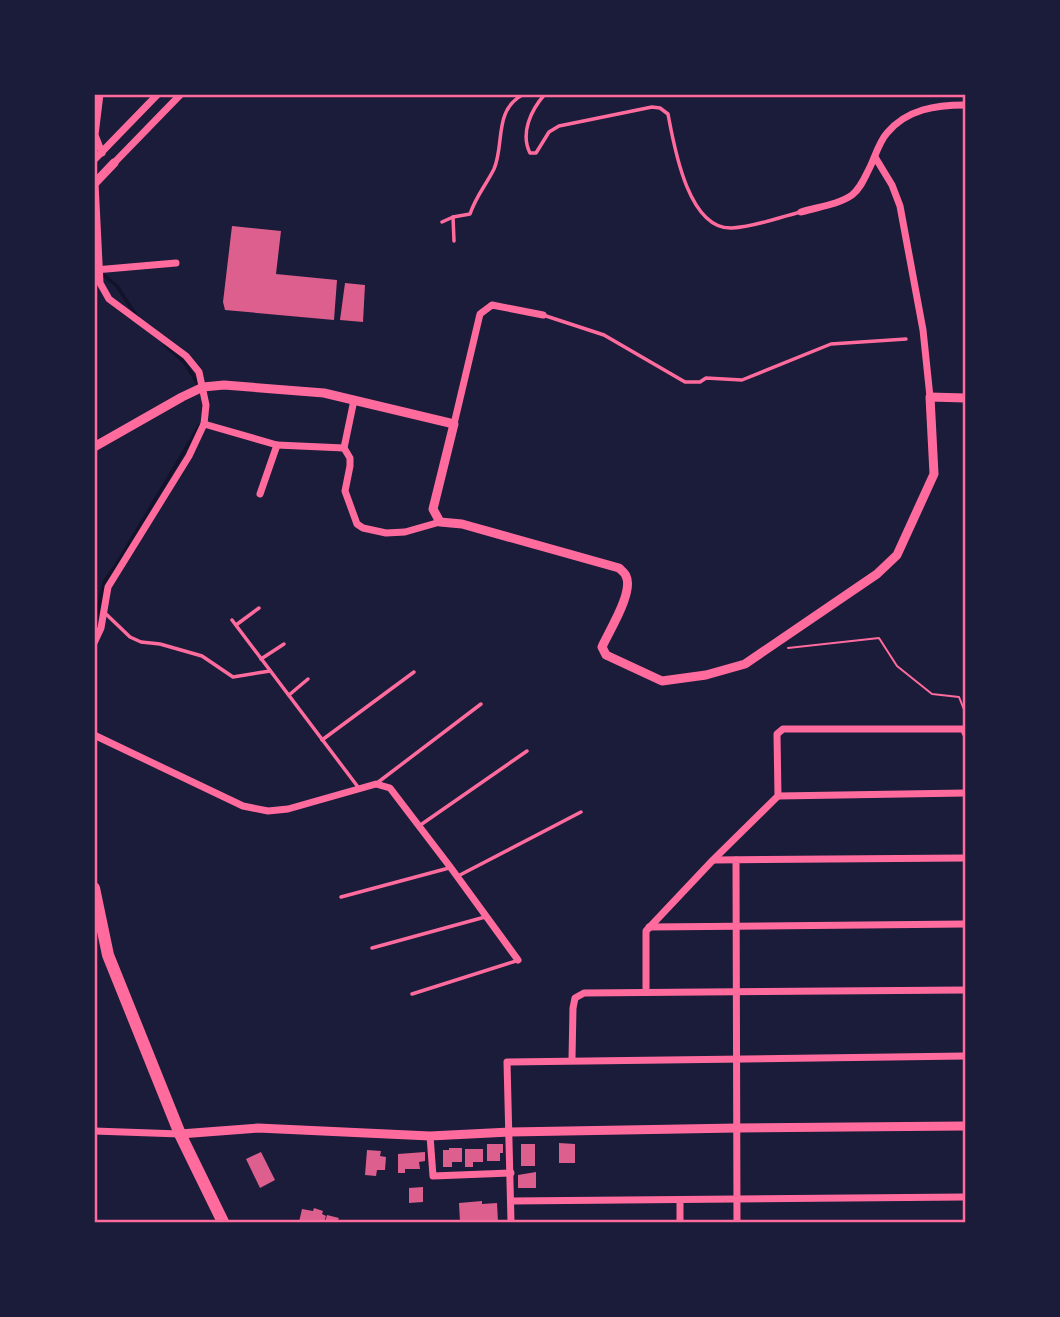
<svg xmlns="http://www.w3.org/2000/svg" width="1060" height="1317" font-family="Roboto,sans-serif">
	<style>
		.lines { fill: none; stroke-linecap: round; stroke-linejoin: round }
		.stream { stroke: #12122b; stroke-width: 3.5 }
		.building { fill: #dd5f8e }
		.path { stroke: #ff6b9d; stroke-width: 2 }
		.service { stroke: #ff6b9d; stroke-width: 3.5 }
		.minor { stroke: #ff6b9d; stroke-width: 7 }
		.tertiary { stroke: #ff6b9d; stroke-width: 9 }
		.primary { stroke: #ff6b9d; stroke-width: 12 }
		.neatline { fill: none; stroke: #ff6b9d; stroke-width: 2.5 }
	</style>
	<rect width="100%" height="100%" fill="#1b1b3a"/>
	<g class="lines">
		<!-- stream -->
		<g class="stream">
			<path d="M95 180 97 145"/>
			<path d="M100 272 117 286 137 317"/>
			<path d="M165 345 185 363 200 387"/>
			<path d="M94 629 104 582 118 562 200 425"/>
		</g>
	</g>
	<!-- building -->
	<g class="building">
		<path d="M232 226 281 231 276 274 337 280 334 320 225 310 223 302Z"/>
		<path d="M345 283 365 285 363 322 340 320Z"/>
		<path d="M559 1143 575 1144V1163H559Z"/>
		<path d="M487 1144H503V1153H500V1161H487Z"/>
		<rect x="521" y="1144" width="14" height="22"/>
		<path d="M449 1148H462V1162H452V1167H443V1150H449Z"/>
		<path d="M465 1149H483V1162H473V1167H465Z"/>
		<path d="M367 1150 381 1151 380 1156 386 1157 385 1170H377L376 1176 365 1175Z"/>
		<path d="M261 1152 275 1180 260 1188 246 1159Z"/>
		<path d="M425 1152V1161L419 1162 420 1169H405V1173H398V1154Z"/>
		<path d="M536 1172V1188H518V1175Z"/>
		<path d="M423 1187V1202L409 1203V1188Z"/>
		<path d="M482 1201V1204L497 1203 498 1222H460L459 1203Z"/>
		<path d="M314 1208 323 1211 322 1214 326 1216 324 1222H299L302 1209 313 1211Z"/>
		<path d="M327 1215 339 1218 337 1222H325Z"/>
	</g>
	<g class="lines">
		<!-- path -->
		<path class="path" d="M788 648 879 638 897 666 932 694 959 697 965 712"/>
		<!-- service -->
		<g class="service">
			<path d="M545 94C531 110 520 133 530 153H536L549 132 559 126 652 107 660 108 668 114C674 146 688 230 732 228 755 227 779 217 801 212"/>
			<path d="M453 217 454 241"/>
			<path d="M442 222 453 217 470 214C476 196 486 185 494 169 505 143 493 110 524 94"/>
			<path d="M543 315 604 335 685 382H700L706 378 742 380 831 344 906 339"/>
			<path d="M105 613 130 637 141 642 160 644 202 656 233 677 270 671"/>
			<path d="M232 620 358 787"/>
			<path d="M236 625 259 608"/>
			<path d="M261 659 284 644"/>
			<path d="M289 695 308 679"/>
			<path d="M322 740 414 672"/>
			<path d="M377 783 481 704"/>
			<path d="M419 826 527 751"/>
			<path d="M458 876 581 812"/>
			<path d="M341 897 449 868"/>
			<path d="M372 948 485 917"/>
			<path d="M412 994 516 961"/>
		</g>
		<!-- minor -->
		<g class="minor">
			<path d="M100 94 95 135 102 153"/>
			<path d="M875 157 892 185 900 206 923 330 930 397"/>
			<path d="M94 160 158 94"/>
			<path d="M114 163 181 94"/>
			<path d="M801 212C817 207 838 205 852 195 861 188 865 177 870 167 875 157 879 142 887 133 907 109 936 105 965 105"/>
			<path d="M95 270 176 263"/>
			<path d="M354 400 344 448 350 458V466L345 491 357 524 363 528 386 533 405 532 440 522"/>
			<path d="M204 424 277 445 344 448"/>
			<path d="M454 424 480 314 492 305 543 315"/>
			<path d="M260 494 277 445"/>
			<path d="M94 643 101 628 108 587 189 456 204 424 206 405 199 372 186 356 109 299 100 283 95 183"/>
			<path d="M94 735 243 806 268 811 288 809 376 784 390 788 451 868 518 960"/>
			<path d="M778 796 965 793"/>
			<path d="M714 860 965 858"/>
			<path d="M736 860 737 1222"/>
			<path d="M649 927 965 924"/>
			<path d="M646 992V931L713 860 778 796 777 734 783 729H964L965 733"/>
			<path d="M572 1059 573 1008 575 998 584 993 965 990"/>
			<path d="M94 1131 180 1134"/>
			<path d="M430 1136 433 1176 511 1173"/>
			<path d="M511 1201 965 1197"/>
			<path d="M511 1222 507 1062 965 1056"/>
			<path d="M680 1222V1200"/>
		</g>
		<!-- tertiary -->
		<g class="tertiary">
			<path d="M94 184 114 163"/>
			<path d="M94 447 182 397 203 387 224 385 324 393 454 424 433 509 440 522 462 524 619 568C621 570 625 573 626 576 634 592 609 631 602 647L606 655 662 681 706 675 745 664 877 574 897 555 934 474 930 397 965 398"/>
			<path d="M180 1134 258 1128 430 1136 510 1132 737 1128 965 1126"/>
		</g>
		<!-- primary -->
		<path class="primary" d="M94 888 108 955 180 1134 223 1222"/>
	</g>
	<!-- border -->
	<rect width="1060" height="1317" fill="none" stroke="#1b1b3a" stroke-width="192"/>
	<rect x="96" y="96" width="868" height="1125" class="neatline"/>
</svg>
